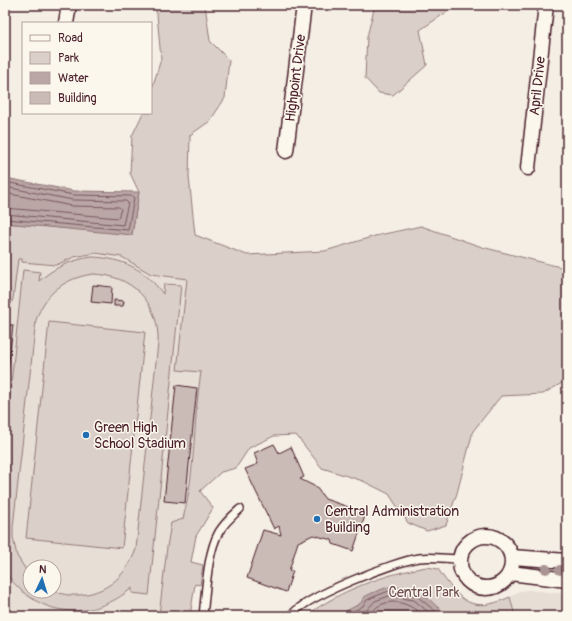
<svg xmlns="http://www.w3.org/2000/svg" width="572" height="621" font-family="Pangolin,sans-serif">
	<style>
		.built { fill: #e7dfd6; fill-rule: evenodd }
		.green { fill: #dbd0c9; stroke: #92787a; fill-rule: evenodd }
		.water { fill: #baa7a5; stroke: #8d7174 }
		.lines { fill: none; stroke-linecap: round; stroke-linejoin: round }
		.shore { stroke: #77555c; stroke-width: 1 }
		.building { fill: #cabbb6; stroke: #4a1f2b }
		.service-casing { stroke: #4a1f2b; stroke-width: 10 }
		.minor-casing { stroke: #4a1f2b; stroke-width: 17 }
		.service { stroke: #fbf7ec; stroke-width: 7 }
		.minor { stroke: #fbf7ec; stroke-width: 14 }
		.tree { fill: #aa9494 }
		.poi-dot { fill: #1f6fb2; stroke: #fbf7ec; stroke-width: 1.5 }
		.labels { text-anchor: middle; stroke-width: 3; stroke-linejoin: round; paint-order: stroke }
		.street-label { font-size: 14px; fill: #4a1f2b; stroke: #fbf7ec }
		.poi-label { font-size: 14px; fill: #4a1f2b; stroke: #fbf7ec; text-anchor: start }
		.park-label { font-size: 14px; fill: #6e4b52; stroke: #fbf7ec }
	</style>
	<rect width="100%" height="100%" fill="#f4eee4"/>
	<filter id="ink" filterUnits="userSpaceOnUse"><feTurbulence type="fractalNoise" baseFrequency=".025" numOctaves="2"/><feDisplacementMap in="SourceGraphic" scale="8" xChannelSelector="R" yChannelSelector="G"/><feConvolveMatrix kernelMatrix="1 2 1 2 8 2 1 2 1" color-interpolation-filters="sRGB"/></filter>
	<g filter="url(#ink)">
		<!-- built -->
		<g class="built">
			<path d="M5 238 216 272 180 616H5ZM30 567H54V591H30Z"/>
			<path d="M529 590 567 594V616H515L510 597 519 591Z"/>
		</g>
		<!-- green -->
		<g class="green">
			<path d="M154 5H205L210 41 229 60 225 98 210 121 190 135 189 177 195 235 247 255 325 251 375 236 421 226 482 247 560 267 567 261V380L543 394 501 396 473 431 457 493 446 525 427 531 408 523 389 494 363 481 322 468 296 435 274 436 249 448 236 468 221 472 200 491 213 508 196 536 191 562 203 565 200 585 195 584 190 616H159L167 547 171 523 183 519C196 471 193 420 201 372L177 370 187 279 151 274 122 257 96 253 74 257 56 265 22 262V259H18L13 299 11 304 5 307V223L132 234 139 192 130 173 132 136 143 113H151V92L161 59 157 14Z"/>
			<path d="M375 5H457L420 30 427 65 393 95 379 93 365 78 367 37Z"/>
			<path d="M92 257C122 258 145 269 163 294L164 284 181 285 149 595 132 593V588C92 621 41 619 8 576L7 581 5 580V442L23 270 40 272 39 281C55 267 71 260 92 257ZM93 274C132 275 160 303 158 343L136 549C126 578 102 597 70 595 64 595 58 592 52 591 45 590 37 591 30 591V576L17 556 13 537V527L36 320C45 293 65 278 93 274Z"/>
			<path d="M49 322 145 332 122 548 26 538Z"/>
			<path d="M427 567 438 569C459 600 471 615 510 597L515 616H306C340 590 385 574 427 567Z"/>
		</g>
		<!-- water -->
		<g class="water">
			<path d="M5 178 74 191 139 192 132 235 5 223Z"/>
			<path d="M388 587C398 588 410 587 419 592 435 601 435 610 455 616H337L361 603 364 597 372 593Z"/>
		</g>
		<g class="lines">
			<!-- shore -->
			<g class="shore">
				<path d="M5 182 74 195 132 196 134 198 128 230 5 219"/>
				<path d="M5 187 73 200 126 201 128 203 123 225 5 214"/>
				<path d="M5 193 72 206 119 207 121 209 118 218 5 208"/>
				<path d="M345 616 363 606 367 600 373 597 389 591 417 596 441 616"/>
				<path d="M355 616 367 610 375 601 389 596 414 600 433 616"/>
				<path d="M369 616C372 613 374 609 377 607 394 596 411 605 424 616"/>
			</g>
		</g>
		<!-- building -->
		<g class="building">
			<path d="M93 285 112 287 111 304 91 302Z"/>
			<path d="M114 300 124 301 123 306H114Z"/>
			<path d="M5 325H13L5 400Z"/>
			<path d="M176 385 197 388 185 503 164 501Z"/>
			<path d="M274 444 279 453 291 447 304 477 300 479 316 487 325 499 366 513 353 551 333 544 332 540 313 535 298 542 289 571H293L286 592 247 578 263 530 281 535 279 526 274 529 245 469 258 464 254 453Z"/>
		</g>
		<g class="lines">
			<defs>
				<g id="service">
					<path d="M203 616C206 591 207 553 219 532 225 522 232 516 240 509"/>
					<path d="M291 616C303 597 396 561 419 558 432 556 447 559 460 559"/>
				</g>
				<g id="minor">
					<path d="M66 23 69 5"/>
					<path d="M286 151 304 5"/>
					<path d="M528 168 546 5"/>
					<circle cx="486" cy="562" r="26"/>
					<path d="M512 557 567 561"/>
					<path d="M510 573 567 580"/>
				</g>
			</defs>
			<!-- service casing -->
			<use href="#service" class="service-casing"/>
			<!-- minor casing -->
			<use href="#minor" class="minor-casing"/>
			<!-- service -->
			<use href="#service" class="service"/>
			<!-- minor -->
			<use href="#minor" class="minor"/>
		</g>
		<!-- trees -->
		<g class="tree">
			<circle cx="546" cy="569" r="5"/>
			<circle cx="560" cy="570" r="5"/>
		</g>
	</g>
	<!-- markers -->
	<g class="poi-dot">
		<circle cx="86" cy="435" r="4"/>
		<circle cx="317" cy="519" r="4"/>
	</g>
	<g class="labels">
		<!-- street labels -->
		<g class="street-label">
			<text transform="translate(295 78) rotate(-83)" y="5">Highpoint Drive</text>
			<text transform="translate(537 86) rotate(-84)" y="5">April Drive</text>
		</g>
		<!-- poi labels -->
		<g class="poi-label">
			<text x="94" y="432">Green High<tspan x="94" dy="16">School Stadium</tspan></text>
			<text x="325" y="516">Central Administration<tspan x="325" dy="16">Building</tspan></text>
		</g>
		<!-- park labels -->
		<g class="park-label">
			<text x="424" y="597">Central Park</text>
		</g>
	</g>
	<!-- margin -->
	<rect width="572" height="621" fill="none" stroke="#fbf7ec" stroke-width="20"/>
	<rect x="10" y="10" width="552" height="601" fill="none" stroke="#4a1f2b" stroke-width="1.5" filter="url(#ink)"/>
	<!-- legend -->
	<rect x="22" y="22" width="130" height="92" fill="#fbf7ec" stroke="#b4a19f"/>
	<rect x="30" y="35" width="20" height="6" fill="#fbf7ec" stroke="#b4a19f"/>
	<text x="58" y="42" font-size="12" fill="#4a1f2b">Road</text>
	<rect x="30" y="52" width="20" height="12" fill="#dbd0c9" stroke="#b4a19f"/>
	<text x="58" y="62" font-size="12" fill="#4a1f2b">Park</text>
	<rect x="30" y="72" width="20" height="12" fill="#baa7a5" stroke="#b4a19f"/>
	<text x="58" y="82" font-size="12" fill="#4a1f2b">Water</text>
	<rect x="30" y="92" width="20" height="12" fill="#cabbb6" stroke="#b4a19f"/>
	<text x="58" y="102" font-size="12" fill="#4a1f2b">Building</text>
	<!-- north arrow -->
	<g transform="translate(42 579) rotate(4)"><circle r="19" fill="#fbf7ec" stroke="#b4a19f"/>
	<path d="M0-3L7 15L0 10L-7 15Z" fill="#1f6fb2"/>
	<text y="-6" font-size="11" font-weight="bold" text-anchor="middle" fill="#4a1f2b">N</text>
	</g>
</svg>
